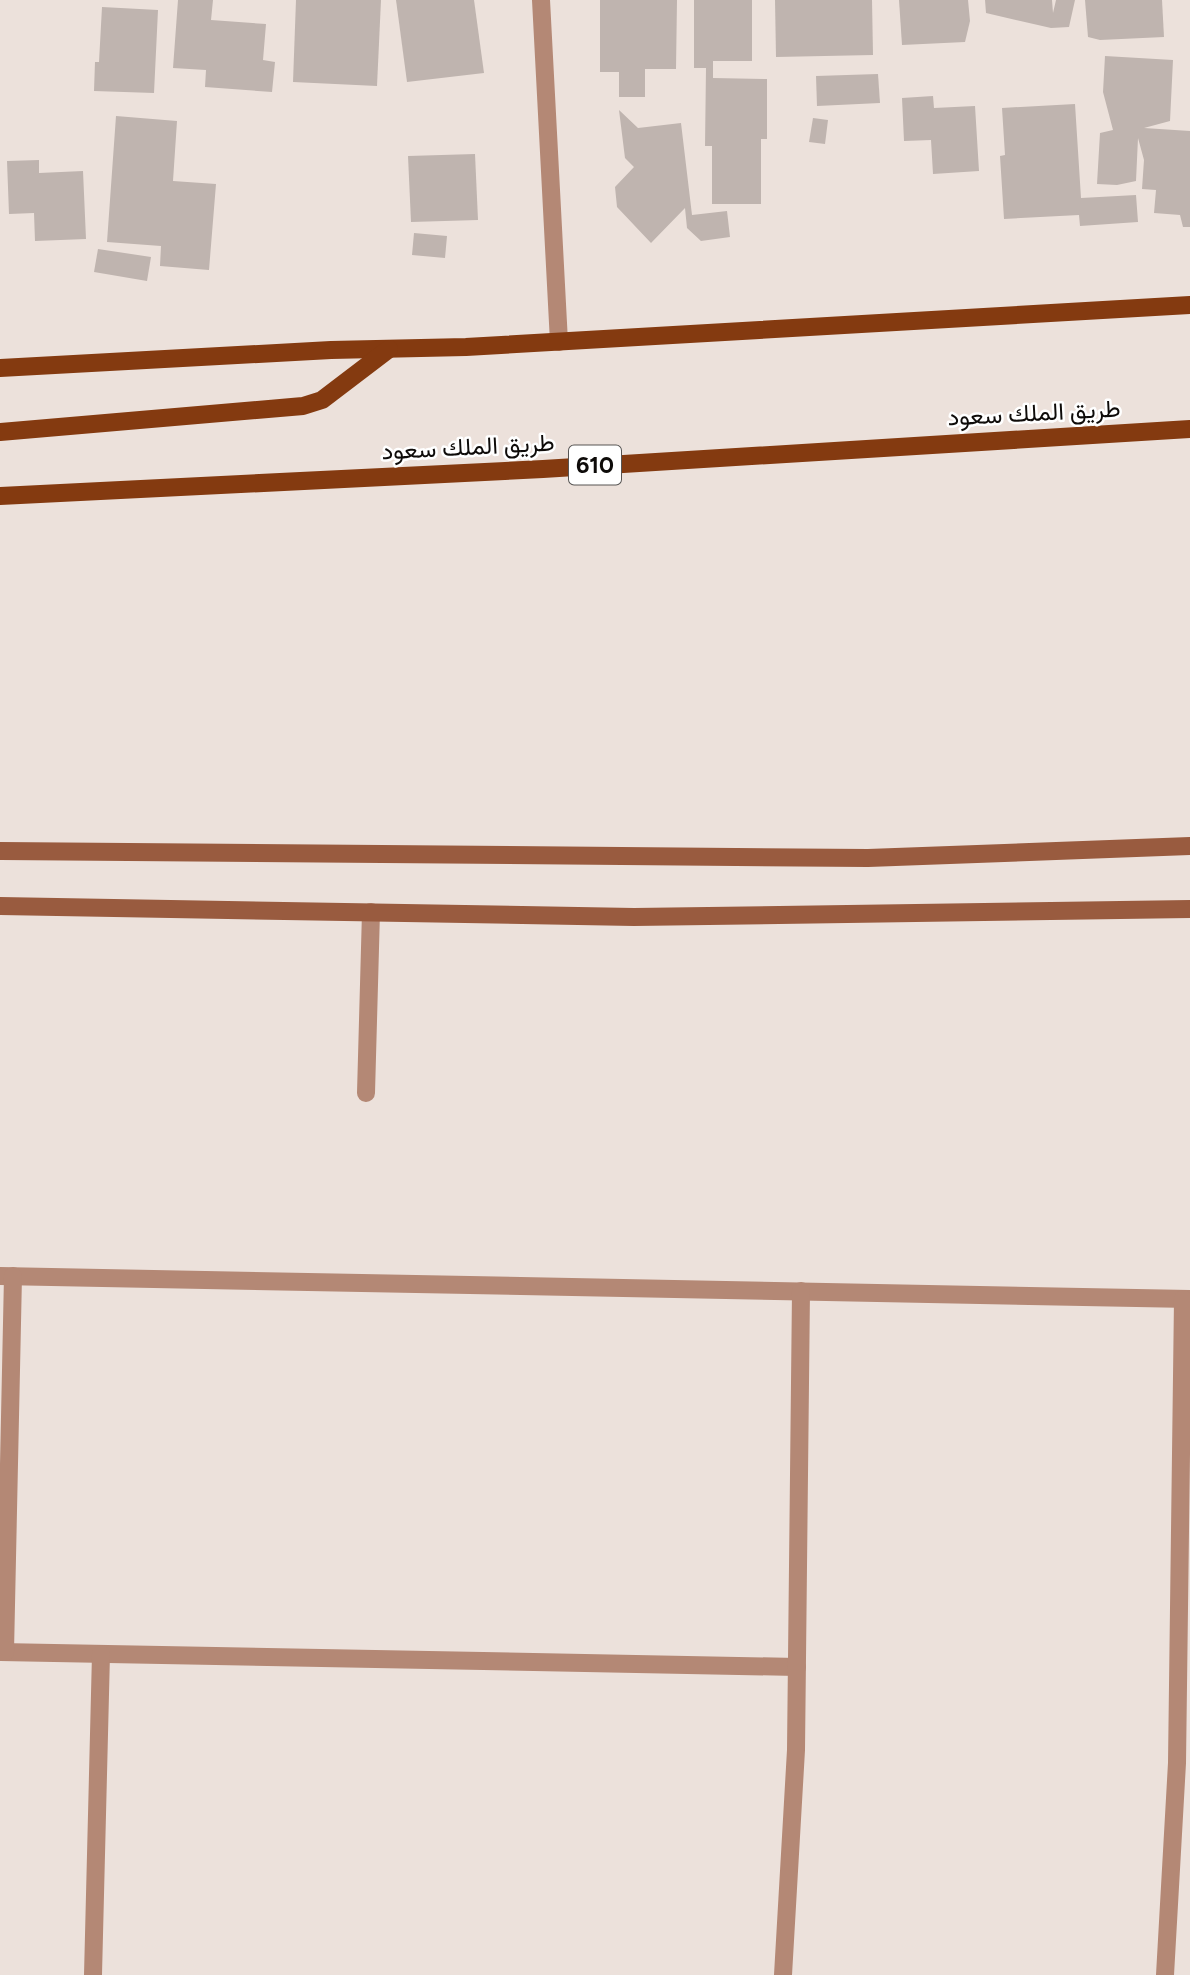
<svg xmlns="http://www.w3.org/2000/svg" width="1190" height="1975" font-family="Figtree,Vazirmatn,sans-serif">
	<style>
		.building { fill: #bfb4af }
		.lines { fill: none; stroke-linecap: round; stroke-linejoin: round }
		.street { stroke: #b48875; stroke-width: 18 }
		.secondary { stroke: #995b3f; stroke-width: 18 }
		.primary { stroke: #843a10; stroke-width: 18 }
		.labels { text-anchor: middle; stroke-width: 5; stroke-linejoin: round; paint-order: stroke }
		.shield { fill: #fff; stroke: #565453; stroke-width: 2 }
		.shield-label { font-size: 23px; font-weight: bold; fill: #0e0b09 }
		.street-label { font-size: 24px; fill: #0e0b09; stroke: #fff }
	</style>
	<rect width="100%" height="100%" fill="#ece1db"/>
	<!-- building -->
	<g class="building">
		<path d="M178 0H213L211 20 266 24 263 60 275 62 272 92 205 87 206 70 173 68Z"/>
		<path d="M296 0H381L377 86 293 82Z"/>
		<path d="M396 0H474L484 73 407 82Z"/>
		<path d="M600 0H677L676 69H645V97H619V72H600Z"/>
		<path d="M694 0H752V61H713V78L767 79V139H761V204H712V146H705L706 68H694Z"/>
		<path d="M775 0H872L873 55 776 57Z"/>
		<path d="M899 0H968L970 21 965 42 902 45Z"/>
		<path d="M985 0H1052L1053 13 1056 0H1075L1069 27 1051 28 986 13Z"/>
		<path d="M1085 0H1162L1164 37 1100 40 1088 37Z"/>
		<path d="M102 7 158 10 154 93 94 91 95 62H99Z"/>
		<path d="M1105 56 1173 60 1170 121 1144 128 1190 131V227H1183L1180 215 1154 213 1156 190 1142 189 1144 160 1138 138 1136 181 1117 185 1097 184 1100 133 1113 130 1103 92Z"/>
		<path d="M878 74 880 103 817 106 816 76Z"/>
		<path d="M933 96 934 108 975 106 979 171 933 174 931 140 904 141 902 98Z"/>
		<path d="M1075 104 1081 198 1136 195 1138 222 1080 226 1079 215 1004 219 1000 156 1005 155 1002 108Z"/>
		<path d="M619 110 638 128 681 123 692 215 727 211 730 237 701 241 687 228 685 208 651 243 617 207 615 187 634 167 625 158Z"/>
		<path d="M116 116 177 121 173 181 216 184 209 270 160 266 161 246 107 242Z"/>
		<path d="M813 118 828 120 825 144 809 142Z"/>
		<path d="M475 154 478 220 411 222 408 156Z"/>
		<path d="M39 160V173L83 171 86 239 35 241 34 213 9 214 7 161Z"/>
		<path d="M414 233 447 236 445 258 412 255Z"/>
		<path d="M98 249 151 257 147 281 94 272Z"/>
	</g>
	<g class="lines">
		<!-- street -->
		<g class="street">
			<path d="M541 0 559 342"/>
			<path d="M366 1093 371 912"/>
			<path d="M0 1276 1190 1299"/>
			<path d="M0 1652 797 1667"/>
			<path d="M5 1652 13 1276"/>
			<path d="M93 1975 101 1654"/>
			<path d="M783 1975 796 1750 801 1291"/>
			<path d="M1165 1975 1177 1763 1183 1299"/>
		</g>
		<!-- secondary -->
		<g class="secondary">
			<path d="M0 851 868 858 1190 846"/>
			<path d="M0 906 634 917 1190 909"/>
		</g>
		<!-- primary -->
		<g class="primary">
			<path d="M0 368 331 350 466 347 1190 305"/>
			<path d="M0 432 303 406 322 400 389 349"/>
			<path d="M0 496 543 469 1190 429"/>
		</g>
	</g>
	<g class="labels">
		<!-- shield labels -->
		<rect class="shield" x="569" y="445.5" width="52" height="39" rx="5"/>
		<g class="shield-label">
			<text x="595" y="473">610</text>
		</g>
		<!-- street labels -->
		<g class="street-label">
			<text transform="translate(1034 413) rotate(-3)" y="8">طريق الملك سعود</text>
			<text transform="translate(468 447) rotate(-3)" y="8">طريق الملك سعود</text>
		</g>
	</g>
</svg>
